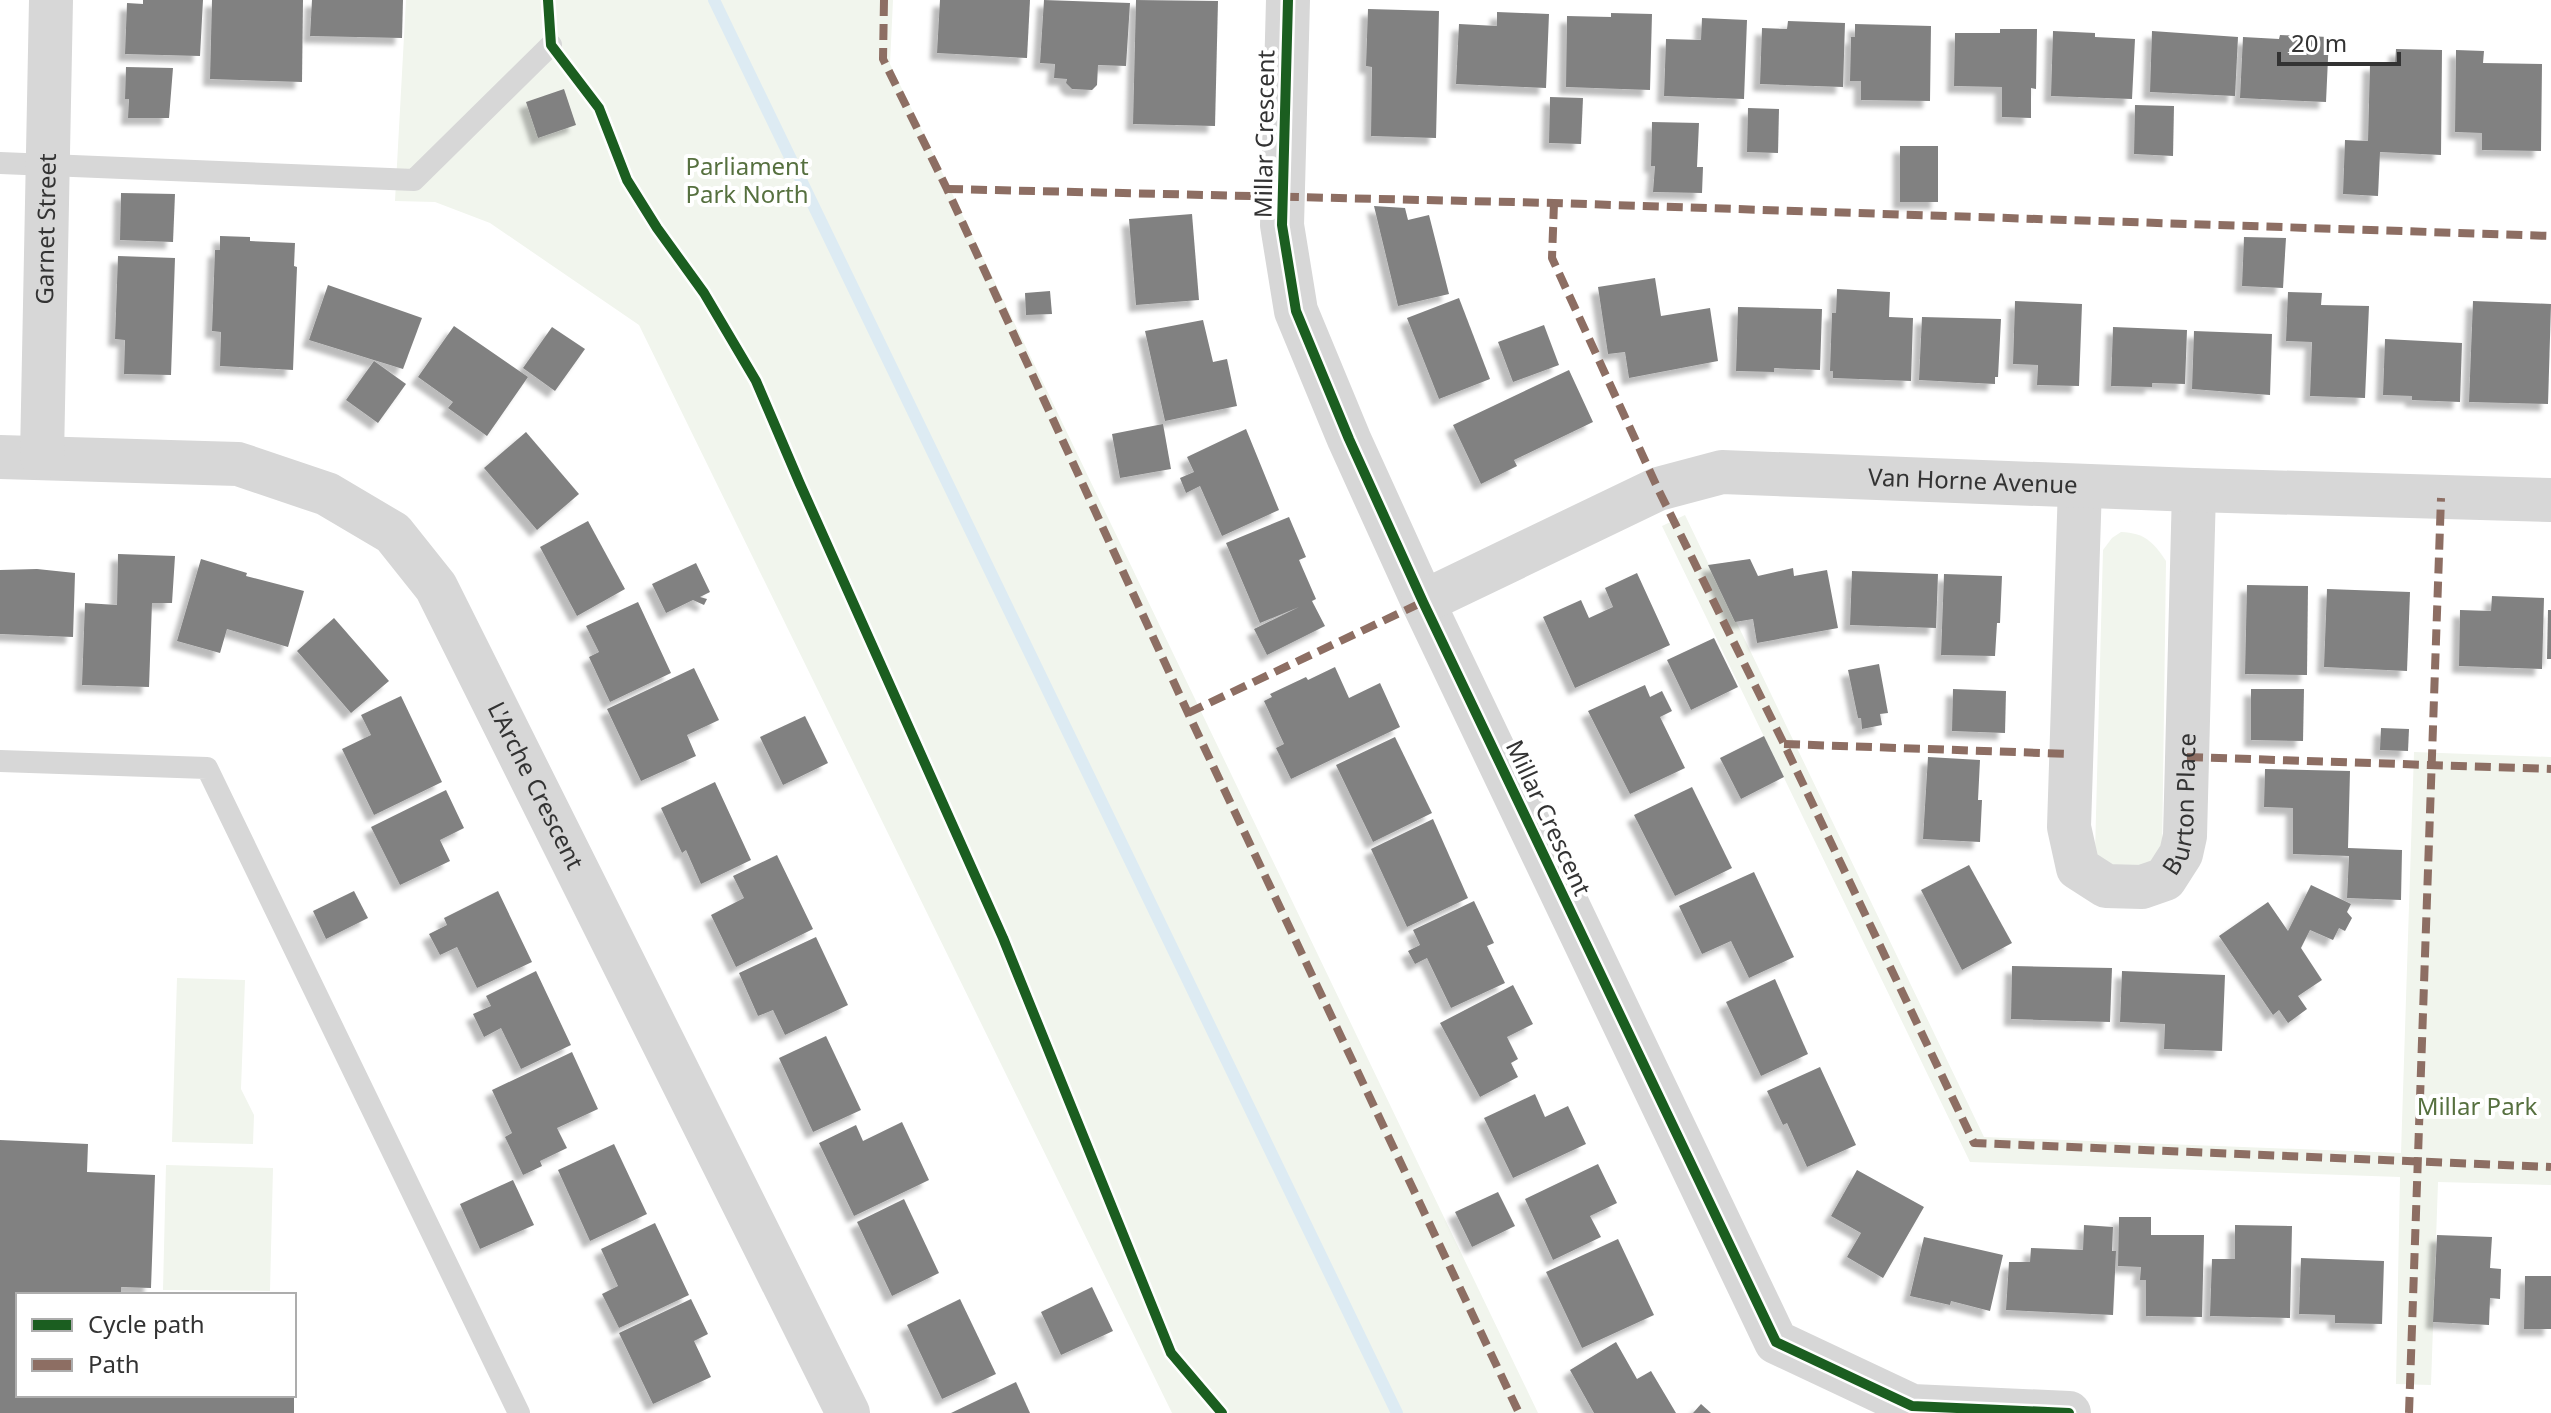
<svg xmlns="http://www.w3.org/2000/svg" width="2551" height="1413" font-family="'Noto Sans',sans-serif">
	<style>
		.green { fill: #f1f5ed }
		.lines { fill: none; stroke-linecap: round; stroke-linejoin: round }
		.stream { stroke: #ddebf3; stroke-width: 12 }
		.building { fill: #818181; filter: url(#shadow) }
		.lane { stroke: #d7d7d7; stroke-width: 22 }
		.street { stroke: #d7d7d7; stroke-width: 44 }
		.quiet { stroke: #8d6e63; stroke-width: 8; stroke-dasharray: 16 8; stroke-linecap: butt }
		.cycleway-casing { stroke: #fff; stroke-width: 15 }
		.cycleway { stroke: #1b5e20; stroke-width: 10 }
		.labels { text-anchor: middle; stroke-width: 8; stroke-linejoin: round; paint-order: stroke }
		.street-label { font-size: 24px; fill: #333; stroke: #fff }
		.park-label { font-size: 24px; fill: #56703f; stroke: #fff }
	</style>
	<defs>
		<filter id="shadow"><feDropShadow dx="-7" dy="7" stdDeviation="2" flood-color="#0004"/></filter>
	</defs>
	<rect width="100%" height="100%" fill="#fff"/>
	<!-- green -->
	<g class="green">
		<path d="M406 0H893L890 64 1538 1413H1172L639 325 490 223 435 202 395 201Z"/>
		<path d="M1685 515 1984 1137 2401 1153 2414 752 2551 757V1185L2438 1182 2431 1385 2396 1384 2400 1177 1970 1162 1662 526Z"/>
		<path d="M2121 532C2145 533 2153 542 2166 561L2162 858 2118 876 2095 853 2103 550 2112 538Z"/>
		<path d="M177 978 245 980 241 1089 254 1115 253 1144 172 1142Z"/>
		<path d="M166 1165 273 1168 270 1291 163 1290Z"/>
	</g>
	<g class="lines">
		<!-- stream -->
		<path class="stream" d="M714 0 1397 1413"/>
	</g>
	<!-- building -->
	<g class="building">
		<path d="M143 0H203L200 56 125 54 127 3 143 4Z"/>
		<path d="M212 0H303L302 82 210 79Z"/>
		<path d="M312 0H403L402 38 310 36Z"/>
		<path d="M940 0H1030L1027 58 937 53Z"/>
		<path d="M1044 0 1130 3 1126 66 1098 65 1097 85 1092 90 1072 89 1066 83 1067 79 1054 78 1055 64 1040 63Z"/>
		<path d="M1136 0 1218 1 1215 126 1133 124Z"/>
		<path d="M1368 9 1439 11 1436 138 1371 136 1372 67 1366 66Z"/>
		<path d="M1497 12 1549 14 1546 88 1456 84 1459 24 1497 26Z"/>
		<path d="M1611 13 1652 14 1650 90 1566 87 1567 16 1611 17Z"/>
		<path d="M1702 18 1747 20 1744 99 1664 96 1666 39 1701 40Z"/>
		<path d="M1788 21 1845 23 1843 87 1760 84 1762 28 1787 29Z"/>
		<path d="M1855 24 1931 26 1930 101 1861 100V81H1850L1851 37H1855Z"/>
		<path d="M2000 29H2037L2036 89 2031 88V118L2002 117V87L1954 86 1955 33H2000Z"/>
		<path d="M2053 31 2095 33V37L2135 39 2132 99 2051 96Z"/>
		<path d="M2152 31 2238 37 2235 96 2150 92Z"/>
		<path d="M2280 35 2329 37 2326 102 2240 98 2243 37 2279 39Z"/>
		<path d="M2396 49 2442 50 2441 155 2380 152 2378 196 2343 194 2345 140 2368 141 2370 64 2395 65Z"/>
		<path d="M2456 50 2484 51 2483 63 2542 64 2541 151 2482 150V133L2455 132Z"/>
		<path d="M126 67 173 68 169 118H128L129 99H125Z"/>
		<path d="M564 89 576 125 538 138 526 102Z"/>
		<path d="M1550 97 1583 98 1581 144 1549 143Z"/>
		<path d="M2135 105 2174 106 2173 156 2134 154Z"/>
		<path d="M1748 108 1779 109 1778 153 1747 152Z"/>
		<path d="M1652 122 1699 123 1697 167H1703L1702 193 1653 192 1655 166H1651Z"/>
		<rect x="1900" y="146" width="38" height="56"/>
		<path d="M121 193 175 194 173 242 120 240Z"/>
		<path d="M1374 206 1405 208 1408 220 1429 215 1449 294 1398 306Z"/>
		<path d="M1192 214 1199 300 1136 305 1129 219Z"/>
		<path d="M220 236 250 237V241L295 243 294 266 297 267 293 370 220 366 221 332 212 331 215 250H220Z"/>
		<path d="M2244 237 2286 238 2283 288 2242 286Z"/>
		<path d="M118 256 175 258 171 375 124 374 125 340 115 339Z"/>
		<path d="M1655 278 1661 316 1710 308 1718 361 1629 378 1625 352 1608 354 1598 287Z"/>
		<path d="M328 285 422 318 403 369 309 340Z"/>
		<path d="M1837 289 1890 292 1889 317 1913 318 1911 381 1833 378V371H1830L1832 313H1836Z"/>
		<path d="M1050 291 1052 314 1026 315 1025 293Z"/>
		<path d="M2288 292 2322 293 2321 305 2369 306 2365 398 2310 396 2312 342 2286 341Z"/>
		<path d="M1459 298 1490 379 1439 399 1407 318Z"/>
		<path d="M2015 301 2082 304 2079 386 2037 385 2038 365 2013 364Z"/>
		<path d="M2473 301 2551 304 2548 404 2469 402Z"/>
		<path d="M1738 307 1822 309 1820 370 1774 368V372L1736 371Z"/>
		<path d="M1922 317 2001 319 1998 377H1995V384L1919 380Z"/>
		<path d="M1203 320 1213 362 1227 359 1237 406 1165 421 1145 331Z"/>
		<path d="M1544 325 1559 365 1513 382 1498 342Z"/>
		<path d="M454 326 528 377 487 436 448 408 453 402 418 377Z"/>
		<path d="M552 327 585 349 555 391 523 368Z"/>
		<path d="M2113 327 2187 330 2185 384 2152 383V387L2111 386Z"/>
		<path d="M2194 331 2272 334 2270 395 2192 389Z"/>
		<path d="M2385 339 2462 343 2460 402 2412 400V396L2383 395Z"/>
		<path d="M374 361 406 384 378 423 346 400Z"/>
		<path d="M1569 370 1593 422 1514 460 1517 466 1481 484 1453 425Z"/>
		<path d="M1163 424 1171 469 1120 478 1112 434Z"/>
		<path d="M1246 429 1279 510 1222 536 1200 486 1186 493 1180 478 1194 472 1187 457Z"/>
		<path d="M526 432 579 494 537 530 484 468Z"/>
		<path d="M1289 517 1306 557 1299 560 1316 599 1312 601 1325 626 1267 655 1254 629 1299 607 1260 623 1226 543Z"/>
		<path d="M588 521 625 589 577 616 540 547Z"/>
		<path d="M118 554 175 556 172 603H152L149 687 82 685 85 603 117 605Z"/>
		<path d="M201 559 247 573 246 576 304 591 288 647 227 629 220 653 177 641Z"/>
		<path d="M1750 559 1758 576 1793 568 1794 576 1827 570 1838 628 1757 643 1753 619 1735 622 1708 565Z"/>
		<path d="M696 563 710 592 700 597 707 599 704 605 693 600 666 613 652 584Z"/>
		<path d="M37 569 75 573 73 637 0 634V570Z"/>
		<path d="M1852 571 1938 574 1936 628 1850 625Z"/>
		<path d="M1637 573 1670 645 1575 688 1543 617 1581 600 1589 618 1613 607 1605 588Z"/>
		<path d="M1944 574 2002 576 2000 623H1997L1995 656 1941 655Z"/>
		<path d="M2247 585 2308 586 2307 675 2245 674Z"/>
		<path d="M2327 589 2410 592 2407 671 2324 667Z"/>
		<path d="M2492 596 2544 598 2542 669 2459 666 2460 610 2491 611Z"/>
		<path d="M638 602 671 673 610 702 589 657 599 652 586 626Z"/>
		<path d="M2548 610H2551V659H2547Z"/>
		<path d="M334 618 389 681 351 713 297 651Z"/>
		<path d="M1714 638 1738 687 1691 710 1667 660Z"/>
		<path d="M1879 664 1888 713 1880 714 1882 725 1862 729 1861 718H1858L1848 670Z"/>
		<path d="M1335 667 1349 698 1380 683 1400 727 1291 779 1276 748 1284 744 1264 701 1272 697 1270 694 1306 677 1308 680Z"/>
		<path d="M694 668 719 720 687 735 696 756 641 781 607 709Z"/>
		<path d="M1645 685 1650 697 1662 691 1672 711 1660 717 1685 768 1630 794 1588 711Z"/>
		<path d="M1953 689 2006 691 2005 733 1952 731Z"/>
		<path d="M2251 689H2304L2303 741 2251 740Z"/>
		<path d="M401 696 442 782 374 815 342 749 371 735 361 715Z"/>
		<path d="M805 716 828 763 783 785 760 737Z"/>
		<path d="M2381 728 2409 729 2408 751 2380 750Z"/>
		<path d="M1764 736 1784 777 1741 799 1720 758Z"/>
		<path d="M1395 737 1432 813 1373 842 1336 765Z"/>
		<path d="M1928 757 1980 760 1978 800H1982L1980 842 1923 839Z"/>
		<path d="M2265 769 2350 771 2348 848 2402 850 2401 900 2347 898 2349 856 2293 854V808L2264 807Z"/>
		<path d="M715 782 751 860 701 884 686 850 682 853 661 808Z"/>
		<path d="M1692 787 1732 868 1675 896 1634 815Z"/>
		<path d="M446 790 464 828 440 840 450 861 400 885 371 827Z"/>
		<path d="M1433 819 1468 898 1407 927 1371 849Z"/>
		<path d="M777 855 813 929 736 967 711 915 744 898 733 876Z"/>
		<path d="M1969 865 2012 943 1962 970 1921 890Z"/>
		<path d="M1754 872 1794 957 1749 978 1731 941 1702 954 1679 906Z"/>
		<path d="M2311 885 2351 904 2347 912 2352 918 2345 931 2339 928 2333 940 2310 930 2301 948 2322 980 2298 996 2307 1009 2288 1023 2279 1010 2273 1015 2219 936 2268 902 2288 931Z"/>
		<path d="M354 891 368 918 326 939 313 911Z"/>
		<path d="M498 891 532 962 477 988 457 947 440 955 429 934 447 925 444 918Z"/>
		<path d="M1474 901 1494 943 1487 946 1505 983 1451 1008 1427 958 1415 964 1408 951 1420 945 1413 930Z"/>
		<path d="M816 937 848 1005 785 1035 773 1010 758 1016 739 973Z"/>
		<path d="M2012 966 2112 968 2110 1022 2011 1019Z"/>
		<path d="M536 971 571 1045 521 1069 501 1028 484 1037 473 1014 491 1006 486 996Z"/>
		<path d="M2122 971 2225 975 2222 1051 2164 1049 2165 1024 2120 1022Z"/>
		<path d="M1775 979 1808 1054 1761 1076 1726 1002Z"/>
		<path d="M1513 985 1533 1024 1507 1037 1518 1059 1511 1063 1518 1077 1480 1097 1440 1023Z"/>
		<path d="M826 1036 861 1110 813 1132 779 1058Z"/>
		<path d="M572 1052 598 1109 557 1128 567 1148 540 1161 542 1166 523 1175 505 1137 512 1133 492 1090Z"/>
		<path d="M1820 1067 1856 1145 1807 1167 1787 1123 1783 1125 1767 1091Z"/>
		<path d="M1535 1094 1545 1117 1568 1106 1586 1144 1513 1178 1484 1118Z"/>
		<path d="M902 1122 929 1180 854 1216 819 1143 856 1125 863 1141Z"/>
		<path d="M0 1140 88 1144 87 1172 155 1175 151 1288 121 1287V1295H18V1395L294 1396V1413H0Z"/>
		<path d="M614 1144 647 1214 590 1241 558 1170Z"/>
		<path d="M1598 1164 1617 1203 1590 1216 1601 1237 1553 1260 1525 1199Z"/>
		<path d="M1857 1170 1924 1207 1883 1278 1847 1257 1861 1233 1831 1216Z"/>
		<path d="M513 1180 534 1225 480 1249 460 1204Z"/>
		<path d="M1498 1192 1515 1226 1472 1247 1455 1212Z"/>
		<path d="M904 1199 939 1273 892 1296 857 1222Z"/>
		<path d="M2119 1217H2151V1235H2204L2202 1317 2146 1316V1280H2140L2141 1267 2118 1266Z"/>
		<path d="M655 1223 689 1295 619 1328 602 1294 618 1286 601 1249Z"/>
		<path d="M2084 1225 2113 1227 2112 1251H2116L2113 1315 2006 1310 2009 1262H2030L2031 1248 2083 1250Z"/>
		<path d="M2235 1225 2292 1226 2290 1318 2210 1316 2212 1259H2235Z"/>
		<path d="M2437 1235 2492 1237 2490 1268 2501 1269 2500 1299 2490 1298 2489 1325 2433 1322Z"/>
		<path d="M1924 1237 2003 1255 1990 1311 1951 1301 1950 1305 1910 1296Z"/>
		<path d="M1618 1239 1654 1315 1582 1348 1546 1272Z"/>
		<path d="M2301 1258 2384 1261 2382 1324 2335 1323V1315L2299 1314Z"/>
		<path d="M2525 1276H2551V1329H2524Z"/>
		<path d="M1092 1287 1113 1331 1061 1355 1041 1312Z"/>
		<path d="M691 1299 708 1334 694 1341 711 1377 653 1404 619 1333Z"/>
		<path d="M960 1299 996 1374 942 1399 907 1325Z"/>
		<path d="M1616 1342 1637 1379 1651 1371 1676 1413H1594L1570 1370Z"/>
		<path d="M1016 1382 1030 1413H951Z"/>
		<path d="M1701 1404 1711 1413H1693Z"/>
	</g>
	<g class="lines">
		<!-- lane -->
		<g class="lane">
			<path d="M0 163 414 180 551 45"/>
			<path d="M0 761 207 768 519 1413"/>
		</g>
		<!-- street -->
		<g class="street">
			<path d="M1288 0 1282 225 1296 311 1349 439 1423 602 1776 1342 1912 1406 2069 1413"/>
			<path id="s1" d="M0 457 238 464 327 494 393 533 436 587 848 1413"/>
			<path id="s2" d="M42 457 51 0"/>
			<path id="s3" d="M2080 486 2069 827 2078 868 2106 886 2142 887 2165 879 2181 854 2185 836 2194 490"/>
			<path id="s4" d="M1423 602 1658 489 1722 472 2194 490 2551 500"/>
		</g>
		<!-- quiet -->
		<g class="quiet">
			<path d="M884 0 883 59 947 189 1188 713 1519 1413"/>
			<path d="M947 189 1554 203 2551 236"/>
			<path d="M1554 203 1552 258 1658 489 1784 744 1974 1143 2551 1167"/>
			<path d="M1188 713 1423 602"/>
			<path d="M1784 744 2071 754"/>
			<path d="M2187 757 2551 769"/>
			<path d="M2409 1413 2441 498"/>
		</g>
		<defs>
			<g id="cycleway">
				<path d="M548 0 551 45 599 108 627 180 657 228 704 293 756 381 800 484 1003 938 1171 1353 1222 1413"/>
				<path d="M1288 0 1282 225 1296 311 1349 439 1423 602 1776 1342 1912 1406 2069 1413"/>
			</g>
		</defs>
		<!-- cycleway casing -->
		<use href="#cycleway" class="cycleway-casing"/>
		<!-- cycleway -->
		<use href="#cycleway" class="cycleway"/>
	</g>
	<g class="labels">
		<!-- street labels -->
		<g class="street-label">
			<text transform="translate(1265 134) rotate(-89)" y="8">Millar Crescent</text>
			<text dy="8" stroke="none"><textPath href="#s2" startOffset="228">Garnet Street</textPath></text>
			<text dy="8" stroke="none"><textPath href="#s4" startOffset="578">Van Horne Avenue</textPath></text>
			<text dy="8" stroke="none"><textPath href="#s1" startOffset="700">L'Arche Crescent</textPath></text>
			<text dy="8" stroke="none"><textPath href="#s3" startOffset="556">Burton Place</textPath></text>
			<text transform="translate(1548 818) rotate(65)" y="8">Millar Crescent</text>
		</g>
		<!-- park labels -->
		<g class="park-label">
			<text x="747" y="175">Parliament<tspan x="747" dy="28">Park North</tspan></text>
			<text x="2477" y="1115">Millar Park</text>
		</g>
	</g>
	<!-- legend -->
	<rect x="16" y="1293" width="280" height="104" fill="#ffffff" stroke="#adadad" stroke-width="2"/>
	<rect x="32" y="1319" width="40" height="12" fill="#1b5e20" stroke="#adadad" stroke-width="2"/>
	<text x="88" y="1333" font-size="24" fill="#333333">Cycle path</text>
	<rect x="32" y="1359" width="40" height="12" fill="#8d6e63" stroke="#adadad" stroke-width="2"/>
	<text x="88" y="1373" font-size="24" fill="#333333">Path</text>
	<!-- scale -->
	<path d="M2279 52v12h120v-12" fill="none" stroke="#333333" stroke-width="4"/>
	<text x="2291" y="52" font-size="24" fill="#333333" stroke="#ffffff" stroke-width="6" paint-order="stroke">20 m</text>
</svg>
